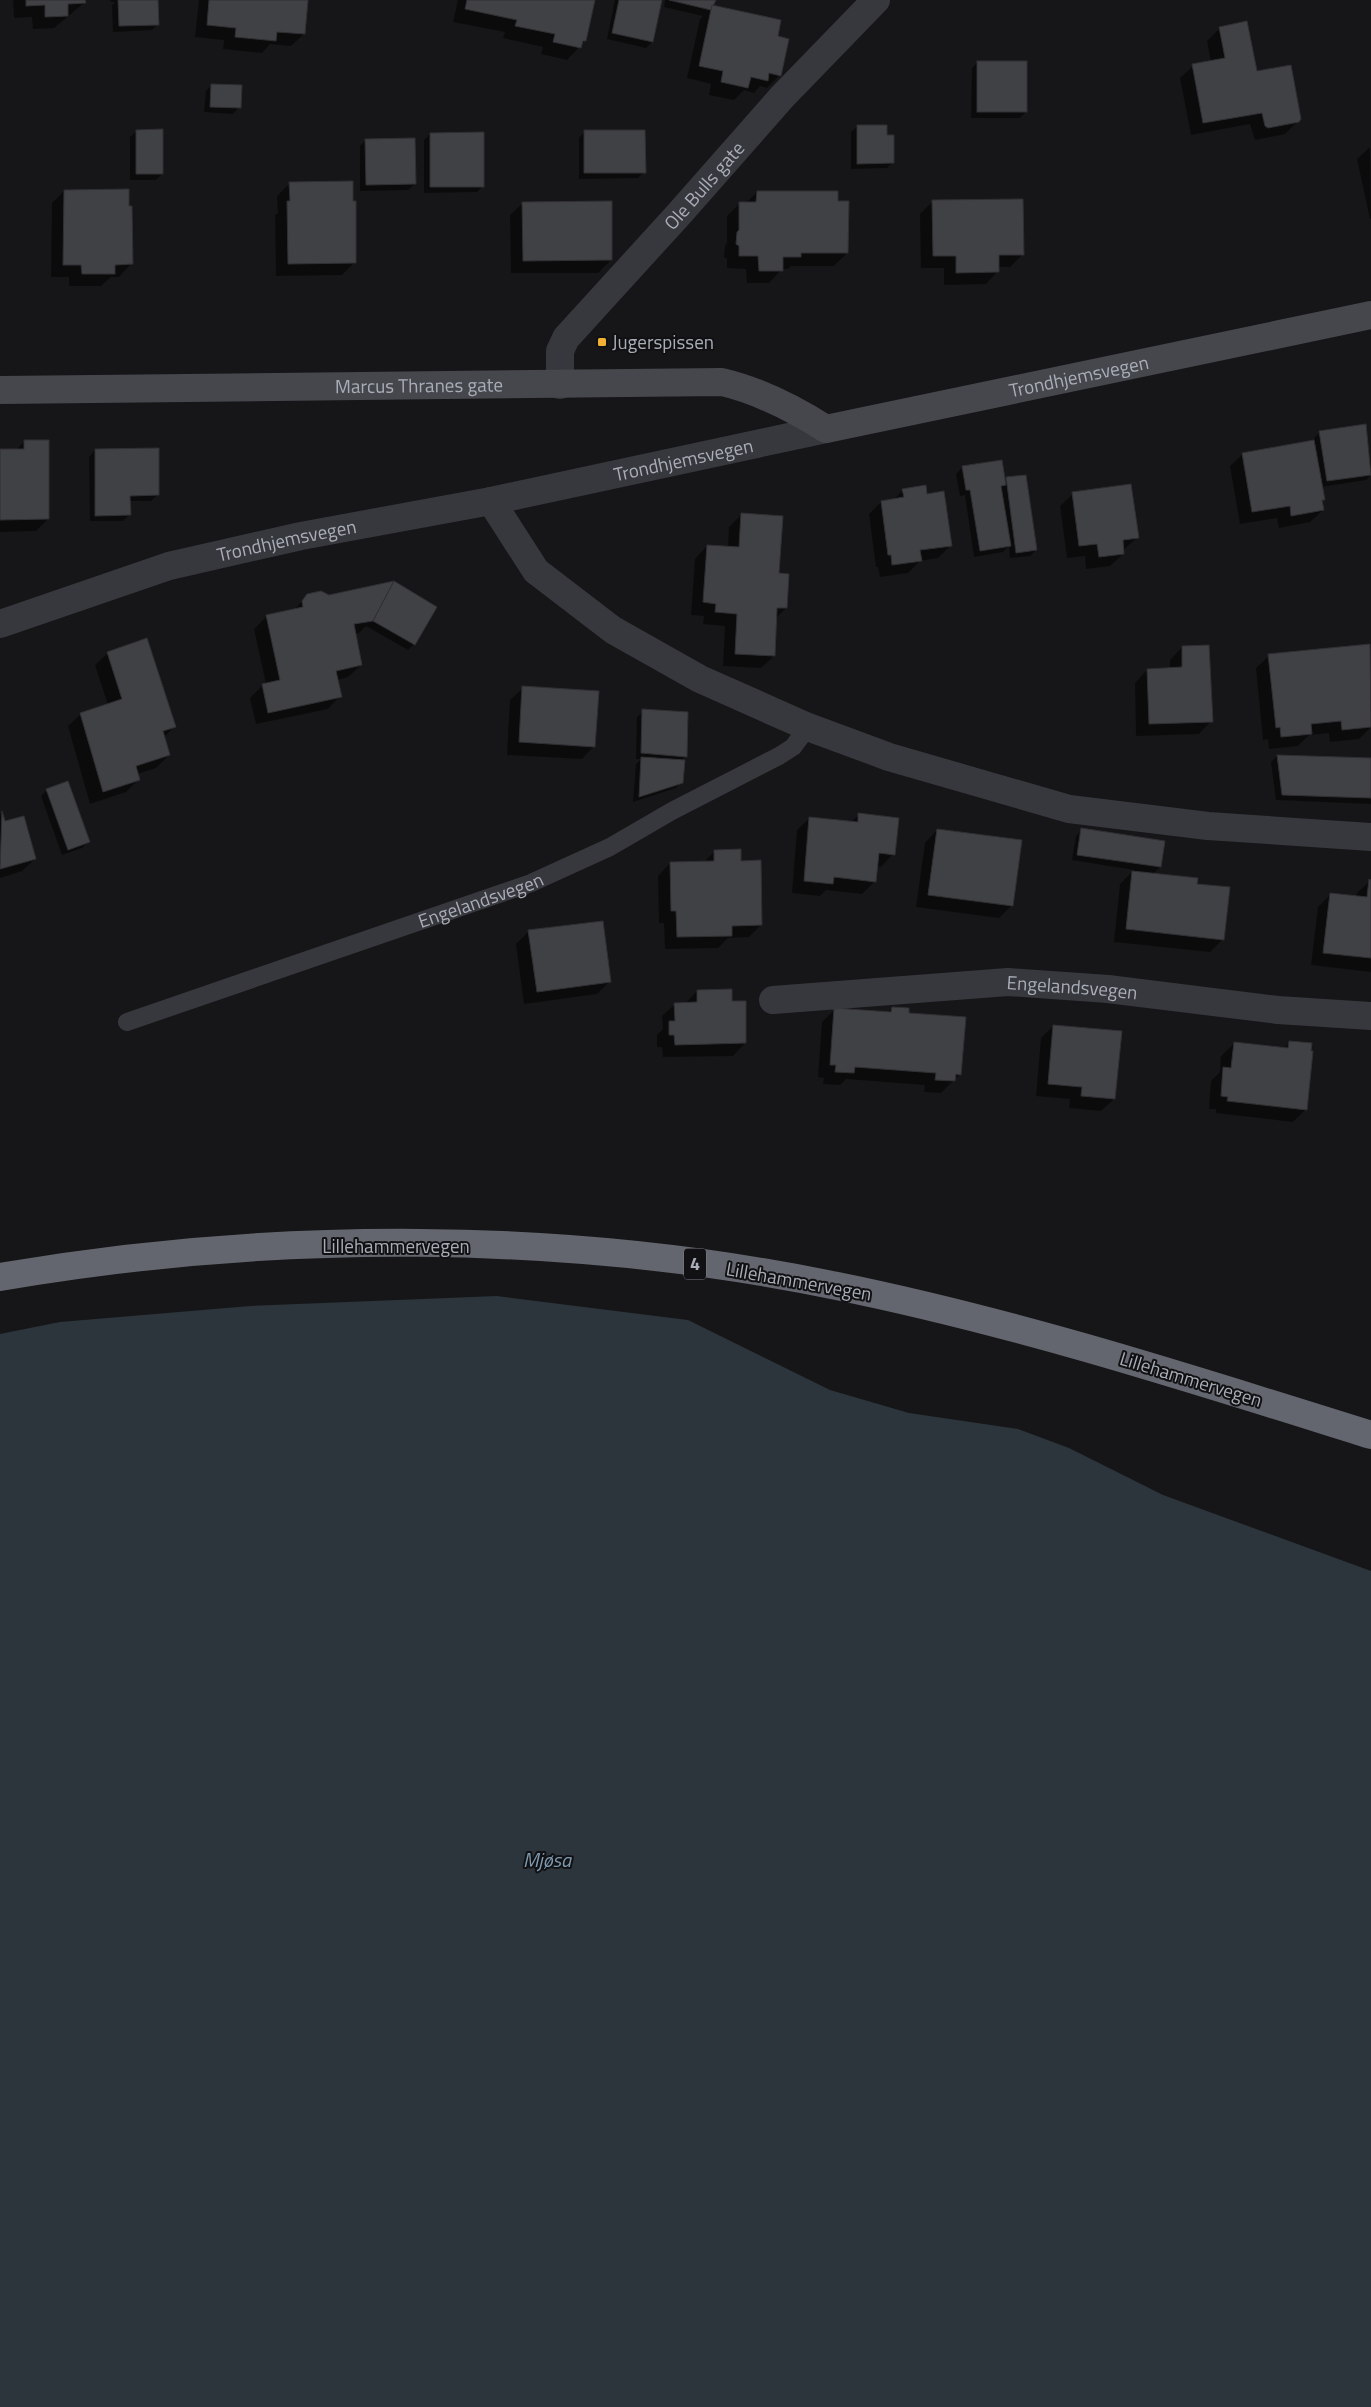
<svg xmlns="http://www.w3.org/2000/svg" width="1371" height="2407" font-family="'Titillium Web',sans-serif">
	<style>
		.water { fill: #2c353c }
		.shadow { fill: #0007 }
		.building { fill: #404145; stroke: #303034 }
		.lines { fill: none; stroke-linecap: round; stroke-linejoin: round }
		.lane { stroke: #37383d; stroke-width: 18 }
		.street { stroke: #37383d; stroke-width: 28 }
		.secondary { stroke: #45474d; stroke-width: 28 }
		.highway { stroke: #63666e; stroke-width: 28 }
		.poi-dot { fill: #f2b134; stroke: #111113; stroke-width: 2 }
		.labels { text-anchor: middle; stroke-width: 4; stroke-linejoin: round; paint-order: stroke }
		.shield { fill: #111113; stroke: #7b7e86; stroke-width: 1 }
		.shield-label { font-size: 18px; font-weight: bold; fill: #a8adb8 }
		.street-label { font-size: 19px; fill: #a8adb8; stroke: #111113 }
		.poi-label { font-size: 19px; fill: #a8adb8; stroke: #111113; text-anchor: start }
		.water-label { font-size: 20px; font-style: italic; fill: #7f9bb3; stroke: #111113 }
	</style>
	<rect width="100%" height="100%" fill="#161618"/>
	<!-- water -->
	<path class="water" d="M497 1296 688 1320 830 1390 909 1413 1018 1429 1069 1448 1163 1495 1371 1571V2407H0V1334L60 1322 250 1306Z"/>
	<!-- shadow -->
	<g class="shadow">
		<path d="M13 0H84V3L54 28 33 29 32 17 14 18Z"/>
		<path d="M110 0H157L158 24 152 30 113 32 112 5 115 2H111Z"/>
		<path d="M199 0H307L304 34 291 46 270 44 262 53 223 49 224 40 195 37Z"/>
		<path d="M458 0H594L585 41 567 60 541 54 543 47 503 38 505 32 453 22Z"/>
		<path d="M615 0H661L652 42 646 48 607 39Z"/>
		<path d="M665 0H714L713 6 776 37 780 75 767 88 760 86 754 93 744 90 734 100 709 95 711 84 687 78 700 19 703 16 664 7Z"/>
		<path d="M1220 28 1298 121 1285 134 1255 140 1250 124 1191 135 1180 78 1193 66 1211 62 1207 41Z"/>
		<path d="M978 62 1026 112 1020 118H971L972 68Z"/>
		<path d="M212 85 239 107 233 114 204 112 206 91Z"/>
		<path d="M858 126 886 136 893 162 887 168 851 169V132Z"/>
		<path d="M137 131 162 174 156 180H130V137Z"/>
		<path d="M585 131 644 172 638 178 579 179V138Z"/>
		<path d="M430 134 483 186 477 192 424 193V140Z"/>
		<path d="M366 140 415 184 408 190 360 191V146Z"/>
		<path d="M1370 147 1371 218 1370 219 1357 159Z"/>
		<path d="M290 183 355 262 342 275 276 276 275 215 278 213 277 196Z"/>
		<path d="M64 191 131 264 119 277H111L101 286H69V277H51L52 203Z"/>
		<path d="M757 192 837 202 847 253 834 266H791L788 269H782L769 283H747L746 269 727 268V259L724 257 725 246 727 243V216L740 203H746Z"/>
		<path d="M932 202 1023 254 1010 267H998V271L986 284 944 285V268H921L920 214Z"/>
		<path d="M523 203 611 260 598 273H511L510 215Z"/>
		<path d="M1365 425 1371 467V475L1366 480 1321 487 1323 510 1310 522 1279 528 1277 518 1240 524 1230 466 1243 454 1315 442 1314 438 1320 432Z"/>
		<path d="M25 441 48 519 36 531 0 532V450H16Z"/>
		<path d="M95 450 157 495 151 501H129V515L123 521H90L89 457Z"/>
		<path d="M962 468 1004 481 1007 478 1036 550 1030 556 1010 558 1009 546 1003 552 974 557 965 495 960 496 956 474Z"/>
		<path d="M903 490 926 495 951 545 938 558 920 561 908 573 880 577 878 567H876L869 514 881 502 893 500Z"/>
		<path d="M1073 494 1138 537 1123 550V554L1110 566 1086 569 1085 556 1067 558 1060 506Z"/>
		<path d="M741 515 778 574 786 608 775 619 774 656 761 668 723 666 725 626 703 624 704 616 691 615 695 559 707 546 728 547 729 527Z"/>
		<path d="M394 583 414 644 408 650 366 626 359 633 355 634 361 665 348 677 337 680 340 696 328 709 256 724 250 698 263 685 266 684 254 629 267 616 293 611 308 595 329 596Z"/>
		<path d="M1369 645 1371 727 1359 739 1330 742 1329 733 1309 735 1298 746 1269 749 1268 739 1263 740 1256 668 1269 656Z"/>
		<path d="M1182 647 1211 721 1199 734 1136 736 1135 683 1147 670 1170 669V660Z"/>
		<path d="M108 653 174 727 163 738 169 755 156 768 137 774 139 779 126 792 90 804 68 726 81 714 108 705 95 665Z"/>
		<path d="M523 688 594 746 582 759 507 755 510 700Z"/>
		<path d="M643 711 686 756 681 761 682 782 676 788 633 802 636 764 641 759H636L637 717Z"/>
		<path d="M1277 756 1371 759V804L1276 800 1271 762Z"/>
		<path d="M47 790 88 842 82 848 62 855 41 796Z"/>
		<path d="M0 813 4 823 35 859 22 871 0 878Z"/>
		<path d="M859 815 893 854 881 867 876 866 875 881 862 894 826 890 820 896 792 893 797 830 810 818 851 822Z"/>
		<path d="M937 830 1011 906 999 918 916 907 925 843Z"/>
		<path d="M1082 830 1160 867 1153 874 1196 885 1223 939 1210 952 1114 942 1120 884 1134 870 1072 860 1076 836Z"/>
		<path d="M715 851 740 862 761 925 749 937 728 938 718 948 665 949 664 923H659L658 876 670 863H703Z"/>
		<path d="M1370 881 1371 972 1311 965 1318 907 1331 894 1356 897 1357 893Z"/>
		<path d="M529 931 609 982 597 994 524 1004 516 944Z"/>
		<path d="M697 991 731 1003 745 1043 733 1056 663 1057 662 1047H657V1035L663 1029 662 1016 675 1004H685Z"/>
		<path d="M892 1008 908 1015 960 1074 941 1093 924 1092 925 1085 846 1079 840 1085 823 1084 824 1078 818 1077 822 1022 835 1009 887 1013Z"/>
		<path d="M1053 1026 1114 1099 1101 1111 1069 1108 1070 1099 1036 1096 1041 1038Z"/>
		<path d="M1290 1042 1306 1109 1293 1122 1216 1113V1109H1209L1211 1081 1220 1072 1221 1056 1234 1044 1283 1049Z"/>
	</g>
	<!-- building -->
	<g class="building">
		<path d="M26 0H85L86 3 68 4V16L45 17V5L26 6Z"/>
		<path d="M118 0H158L159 25 119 26Z"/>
		<path d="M209 0H308L305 34 277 32 276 41 235 37 236 28 207 25Z"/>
		<path d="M467 0H595L586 41H583L581 48 553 42 555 34 515 26 517 20 465 9Z"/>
		<path d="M619 0H662L653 42 612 33Z"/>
		<path d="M669 0H716L711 10Z"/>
		<path d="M712 5 781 20 778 36 789 39 781 76 769 73 768 81 751 77 748 88 721 82 723 71 699 66Z"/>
		<path d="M1247 21 1257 71 1291 65 1301 119 1299 122 1268 128 1265 126 1262 113 1203 123 1192 64 1225 58 1219 27Z"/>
		<rect x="977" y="61" width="50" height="51"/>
		<path d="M211 84 242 85 241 108 210 107Z"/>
		<path d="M857 125H887V135H894V163L857 164Z"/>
		<path d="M163 129V174H136V130Z"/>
		<path d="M584 130H645L646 173H584Z"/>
		<path d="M484 132V187H430V133Z"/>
		<path d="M415 138 416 184 366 185 365 139Z"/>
		<path d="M353 181V201H356V263L288 264 287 201H290L289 182Z"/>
		<path d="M129 189V206H132L133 264 115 265V274H82L81 265H63L64 190Z"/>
		<path d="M757 191H838V201H849L848 253H801V257H783V271H759L758 256H739V246L736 244 737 232 739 230V202H756Z"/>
		<path d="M1023 199 1024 255H999V272L956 273V256H933L932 200Z"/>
		<path d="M612 201V260L523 261 522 202Z"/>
		<path d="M1366 424 1371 475 1327 481 1319 431Z"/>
		<path d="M24 440H49V519L0 520V449H24Z"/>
		<path d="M1314 440 1325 500H1322L1324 510 1291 516 1290 506 1252 512 1242 453Z"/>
		<path d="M159 448V495L130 496 131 515 95 516V449Z"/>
		<path d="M1002 460 1006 485 1001 486 1011 546 980 551 970 490H966L962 466Z"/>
		<path d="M1026 475 1037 550 1016 553 1006 477Z"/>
		<path d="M1131 484 1139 538 1123 540 1124 554 1099 557 1097 544 1079 546 1072 492Z"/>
		<path d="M926 485 927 494 944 491 952 546 920 550 922 561 892 565 891 555H888L881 501 904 497 902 489Z"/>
		<path d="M741 513 783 516 779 573 789 574 787 608H777L775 656 735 654 737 614 715 612 716 604 703 602 707 545 739 547Z"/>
		<path d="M394 581 373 621 354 624 362 665 336 671 342 697 268 713 262 684 280 680 266 615 303 607 302 601 307 594 321 591 329 595Z"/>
		<path d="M394 581 437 607 415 645 373 621Z"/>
		<path d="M147 638 176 727 163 731 170 755 136 766 140 780 103 792 80 713 122 699 107 652Z"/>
		<path d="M1370 644 1371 727 1342 730 1341 721 1311 724 1312 734 1281 737 1280 727 1276 728 1268 654Z"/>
		<path d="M1209 645 1213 722 1149 724 1147 669 1182 667V646Z"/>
		<path d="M522 686 599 691 595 747 519 742Z"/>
		<path d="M642 709 688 712 687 757 641 753Z"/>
		<path d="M1277 755 1371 758V798L1282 795Z"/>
		<path d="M641 757 685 760 683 783 639 797Z"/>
		<path d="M68 781 90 842 68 850 46 789Z"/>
		<path d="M2 811 5 821 24 816 36 859 0 869Z"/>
		<path d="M858 813 899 818 895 855 879 853 876 882 834 877 833 884 804 881 809 817 858 822Z"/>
		<path d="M1081 828 1165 841 1161 867 1077 855Z"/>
		<path d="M937 829 1022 840 1013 906 928 895Z"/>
		<path d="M741 849V861L761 860 762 925 732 926V936L677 937 676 911H671L670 862 714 861V850Z"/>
		<path d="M1132 871 1198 878 1197 884 1230 887 1224 940 1126 929Z"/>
		<path d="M1369 879 1371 880V958L1323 953 1330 893 1367 897Z"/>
		<path d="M603 921 611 982 537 992 528 930Z"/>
		<path d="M732 989V1001H746V1043L675 1045 674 1035H669V1021H675L674 1003 697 1002V990Z"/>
		<path d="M892 1007 909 1008V1013L966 1017 961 1075 956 1074 955 1081 935 1080 936 1073 855 1067 854 1073 835 1072 836 1065H830L834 1008 891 1012Z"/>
		<path d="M1053 1025 1122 1031 1115 1099 1081 1096 1082 1087 1048 1084Z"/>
		<path d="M1289 1041 1312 1043 1311 1051H1313L1307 1110 1227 1101 1228 1097 1221 1096 1223 1067 1231 1068 1234 1042 1288 1048Z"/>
	</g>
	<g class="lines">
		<!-- lane -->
		<path class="lane" id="s1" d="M127 1022 531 883 610 847 672 811 779 756 793 747 808 727"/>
		<!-- street -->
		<g class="street">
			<path id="s2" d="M560 385V351L566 338 679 214 782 97 876 0"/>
			<path d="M491 501 536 571 613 630 700 679 808 727 889 757 1069 809 1208 826 1371 837"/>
			<path id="s3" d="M0 624 169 566 301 536 491 501 826 429"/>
			<path id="s4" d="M773 1000 1008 982 1108 989 1278 1010 1371 1016"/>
		</g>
		<!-- secondary -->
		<path class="secondary" id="s5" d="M0 390 722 382C760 391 793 408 826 429L1371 315"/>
		<!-- highway -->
		<path class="highway" d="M0 1277C273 1230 566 1230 837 1286 1019 1323 1195 1380 1371 1435"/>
	</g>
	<!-- markers -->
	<rect class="poi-dot" x="597" y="337" width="10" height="10" rx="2.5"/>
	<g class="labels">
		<!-- shield labels -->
		<rect class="shield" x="684" y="1248.5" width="22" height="31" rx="4"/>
		<g class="shield-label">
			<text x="695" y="1270">4</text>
		</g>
		<!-- street labels -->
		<g class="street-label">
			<text dy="7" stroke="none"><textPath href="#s2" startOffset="254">Ole Bulls gate</textPath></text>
			<text dy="7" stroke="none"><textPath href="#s5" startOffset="1095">Trondhjemsvegen</textPath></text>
			<text dy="7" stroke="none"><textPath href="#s5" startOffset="419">Marcus Thranes gate</textPath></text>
			<text dy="7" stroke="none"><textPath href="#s3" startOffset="704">Trondhjemsvegen</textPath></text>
			<text dy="7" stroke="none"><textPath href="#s3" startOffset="299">Trondhjemsvegen</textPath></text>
			<text dy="7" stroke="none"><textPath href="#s1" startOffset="374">Engelandsvegen</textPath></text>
			<text dy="7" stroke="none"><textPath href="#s4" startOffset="300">Engelandsvegen</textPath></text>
			<text x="396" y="1253">Lillehammervegen</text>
			<text transform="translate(799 1281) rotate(10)" y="7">Lillehammervegen</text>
			<text transform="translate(1191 1379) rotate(17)" y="7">Lillehammervegen</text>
		</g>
		<!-- poi labels -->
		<g class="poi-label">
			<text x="612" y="349">Jugerspissen</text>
		</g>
		<!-- water labels -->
		<g class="water-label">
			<text x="547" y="1867">Mjøsa</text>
		</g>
	</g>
</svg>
